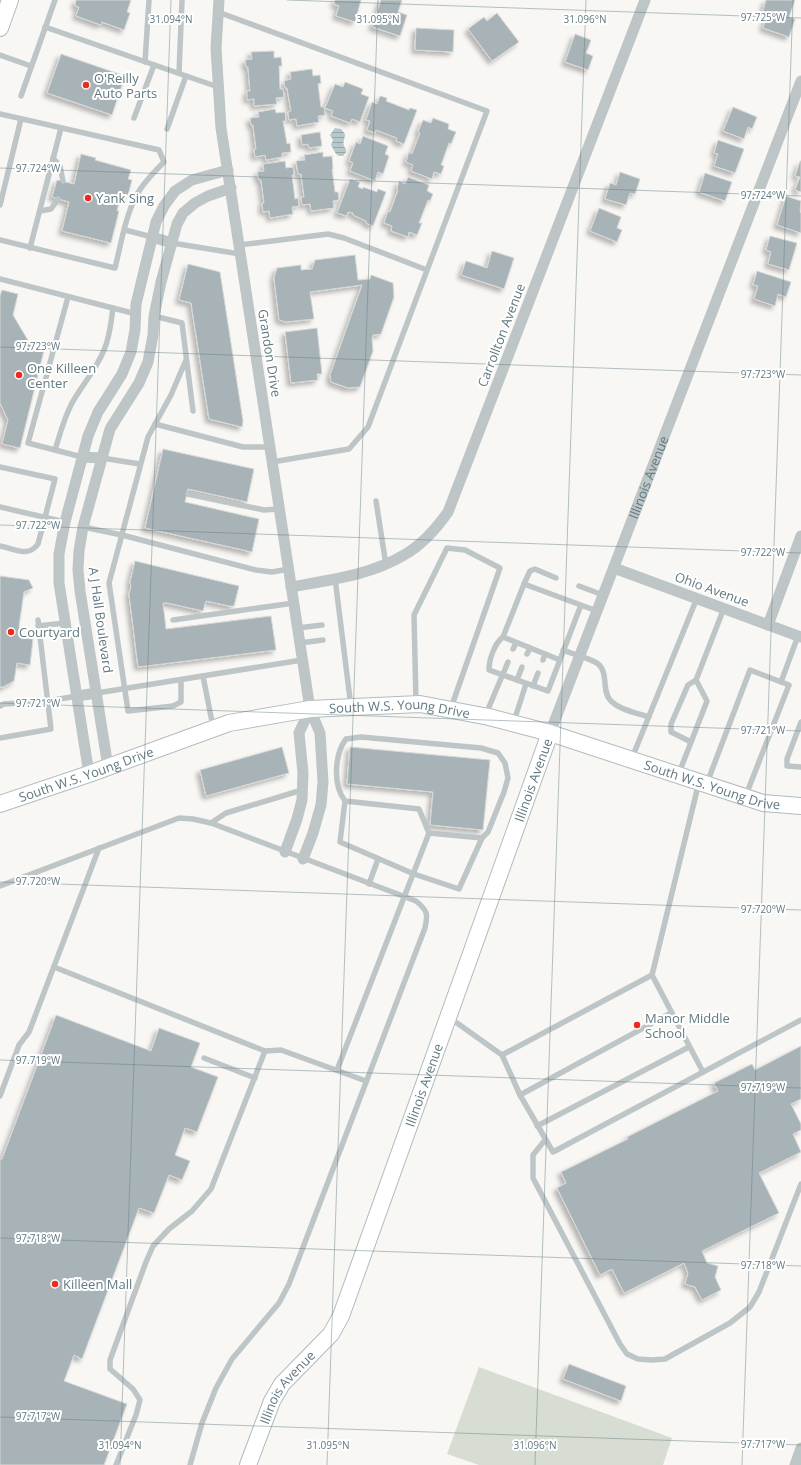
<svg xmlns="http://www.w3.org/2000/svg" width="801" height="1465" font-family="'Open Sans',sans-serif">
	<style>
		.grass { fill: #d8ddd3 }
		.water { fill: url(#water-rules) }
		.building { fill: #a7b3b7; stroke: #d9d9d7; filter: url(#shadow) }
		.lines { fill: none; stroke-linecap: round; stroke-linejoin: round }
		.secondary-casing { stroke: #b2bbbe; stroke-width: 18 }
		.lane { stroke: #bec5c7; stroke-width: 5.5 }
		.street { stroke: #bec5c7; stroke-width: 11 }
		.secondary { stroke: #fff; stroke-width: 16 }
		.ticks { fill: none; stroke: #617981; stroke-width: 1; stroke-opacity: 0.45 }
		.poi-dot { fill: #ee291e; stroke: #fff; stroke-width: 1.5 }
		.labels { text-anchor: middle; stroke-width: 4; stroke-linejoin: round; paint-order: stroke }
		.poi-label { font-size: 13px; fill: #617981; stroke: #fff; text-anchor: start }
		.street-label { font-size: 13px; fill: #617981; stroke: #fff }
		.ticks-label { font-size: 10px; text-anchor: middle; fill: #617981; stroke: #fff; stroke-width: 4; stroke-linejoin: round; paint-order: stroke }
	</style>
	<defs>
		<pattern id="water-rules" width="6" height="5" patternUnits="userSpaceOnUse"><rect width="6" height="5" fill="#b6c8ca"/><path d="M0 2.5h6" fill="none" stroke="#97a7a9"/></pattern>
		<filter id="shadow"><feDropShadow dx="-3.5" dy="3.5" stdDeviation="2" flood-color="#0004"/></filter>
	</defs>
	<rect width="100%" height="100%" fill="#f8f7f4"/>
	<!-- grass -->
	<path class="grass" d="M479 1367 672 1438 663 1465H479L447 1454Z"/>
	<!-- water -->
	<path class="water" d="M335 128 341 129 345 134C345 140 341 143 346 149V152L343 156H339L336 154 331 145 333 140 330 135Z"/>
	<!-- building -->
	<g class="building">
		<path d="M76 0H131L127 12 130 13 124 30 102 22 101 25 76 16 79 7 75 6Z"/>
		<path d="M335 0H361L355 22 336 16 339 6 334 4Z"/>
		<path d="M381 0H402L398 12 407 15 400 36 372 27Z"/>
		<path d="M766 0H795L789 17 795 19 789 37 763 28 767 15 762 14Z"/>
		<path d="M497 13 519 42 492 61 468 29 484 17 487 21Z"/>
		<path d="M416 28 454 30 453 52 415 50Z"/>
		<path d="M575 34 591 40 586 53 593 56 588 70 565 62Z"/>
		<path d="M274 51V58L281 57 282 66H279L280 89H283L284 97 276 98 277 104 254 106V99L247 100V91H250L248 67H246L245 60 252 59 251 52Z"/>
		<path d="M61 54 125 76 112 115 47 93Z"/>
		<path d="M312 69 313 76 320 75 321 83 318 84 321 107H324L325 115 318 116 319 122 297 126 296 119 289 120 288 112 291 111 287 88H285L284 81 291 79 290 72Z"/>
		<path d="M345 82 363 89 361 94 369 97 360 122 352 119 350 123 331 116 333 111 325 108 335 84 343 87Z"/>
		<path d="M380 96 387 98 386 101 409 110 410 108 417 110 404 144 396 141 397 138 376 130 375 133 367 130 370 121 366 120 372 102 377 104Z"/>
		<path d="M733 107 757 117 752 129 748 127 744 139 723 131Z"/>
		<path d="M275 109 276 113 285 112 286 121H283L287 144 290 143 291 152 282 153V157L266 160 265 155 255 157 254 149H256L253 125H251L250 118 259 117 258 112Z"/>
		<path d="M433 118 449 124 448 129 456 132 451 144 449 143 441 165 444 166 441 174 434 172 432 179 411 171 413 165 406 162 409 152 412 154 420 133 418 132 423 120 431 123Z"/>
		<path d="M320 132 322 146 309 148 308 144 302 145 301 135Z"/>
		<path d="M363 136 388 146 385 154 389 156 383 174 378 172 375 181 350 171 353 163 349 161 356 142 360 144Z"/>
		<path d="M718 140 744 149 735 173 714 166 718 154 714 153Z"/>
		<path d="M323 152V157L332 156 333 169H332L335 192H338L339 200 333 201 334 208 311 211 310 204 302 205 301 197H304L301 174H298L296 161 305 160 304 155Z"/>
		<path d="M81 154 96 158 95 160 131 170 128 179 132 180 128 195 121 194 117 211H119L111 243 62 231 69 202 52 197 57 180 74 184Z"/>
		<path d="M285 161 286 168 293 167 294 175H292L295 199 298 198 299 206 292 207 293 214 270 218 269 211 263 212 262 203H264L261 180H259L257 172 264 171 263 164Z"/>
		<path d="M800 161H801V192L795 190 800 177 795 176Z"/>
		<path d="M620 172 640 179 635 194 630 193 626 205 605 199 610 183 616 185Z"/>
		<path d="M705 173 732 182 725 201 699 192Z"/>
		<path d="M408 177 429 185 427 191 433 194 430 201 428 200 419 223H422L417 235 409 232 408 237 391 231 392 226 384 223 388 211 390 212 398 190 397 189 399 181 405 184Z"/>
		<path d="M350 179 360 182 358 187 363 189V187L377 192 378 189 386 192 373 226 366 223V221L353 215V213L348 212 347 216 337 213Z"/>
		<path d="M786 196 801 201 800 212 801 213V233L777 225Z"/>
		<path d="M599 208 621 217 617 228 622 230 617 242 590 231Z"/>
		<path d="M770 236 797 243 789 270 768 264 771 252 766 250Z"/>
		<path d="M492 251 514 258 504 289 461 275 466 261 487 268Z"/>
		<path d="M355 255 358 280 370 279 371 275 393 283 394 297 381 334 373 335 372 339 373 351 360 387 348 388 331 382 330 375 362 285 310 292 314 319 286 322 279 320 274 278 277 268 301 265V270L312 269 315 260Z"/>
		<path d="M188 264 220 272 243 421 242 427 209 419 191 303 179 300Z"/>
		<path d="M757 271 791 282 786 297 778 294 775 306 754 299 758 286 753 285Z"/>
		<path d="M2 290 18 294 13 315 29 342 45 346 20 448 2 444 8 420 0 403V296Z"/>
		<path d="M317 328 322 374H317L318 380 291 383 285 332Z"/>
		<path d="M163 449 254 469 247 502 188 489 185 502 259 519 252 552 145 528Z"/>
		<path d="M135 561 239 586 234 606H229L206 601 203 611 167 603H163L166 629 271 616 276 650 138 667 129 594 131 587 130 582Z"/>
		<path d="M0 576 29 580 33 588 24 592 19 626 25 638 33 639 30 665 17 663 14 681 3 687H0Z"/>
		<path d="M282 747 289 773 206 796 200 770Z"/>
		<path d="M350 747 490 760 483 830 430 825 433 792 347 784Z"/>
		<path d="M56 1015 151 1051 159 1028 200 1043 191 1067 218 1077 197 1132 185 1128 175 1155 190 1161 182 1180 169 1175 154 1213 139 1208 82 1359 74 1355 64 1381 127 1404 104 1465H0V1159H2Z"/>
		<path d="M801 1046V1099L791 1104 801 1124V1130L793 1134 801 1152 759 1173 779 1213 702 1251 707 1263 718 1266 715 1277 721 1290 702 1300 695 1287 685 1284 688 1273 684 1263 624 1293 612 1269 600 1275 557 1188 566 1183 561 1172 628 1139 627 1137 718 1091 714 1083 752 1064 755 1070Z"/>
		<path d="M569 1364 626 1386 621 1401 563 1379Z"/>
	</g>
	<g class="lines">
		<defs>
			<g id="secondary">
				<path d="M0 28 10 0"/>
				<path id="s2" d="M0 804 89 774 229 723 310 709 420 704 489 717 550 733 763 803 801 806"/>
				<path id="s3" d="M248 1465 272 1401 282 1384 331 1334 341 1316 550 733"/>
			</g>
		</defs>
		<!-- secondary casing -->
		<use href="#secondary" class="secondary-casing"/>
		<!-- lane -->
		<g class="lane">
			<path d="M218 12 487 111 368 427 349 449 272 462"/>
			<path d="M45 27 218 87"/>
			<path d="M0 55 31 66"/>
			<path d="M145 62 149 0"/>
			<path d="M179 73 182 0"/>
			<path d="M21 96 55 0"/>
			<path d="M0 114 159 150 164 162C154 172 143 183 136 196 125 218 121 244 115 268L0 240"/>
			<path d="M134 118 154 65"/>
			<path d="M167 129 186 76"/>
			<path d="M53 158 60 166 63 181"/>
			<path d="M0 205 21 119"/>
			<path d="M40 211 51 209 58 199"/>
			<path d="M125 230 152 237"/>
			<path d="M172 243 240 254"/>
			<path d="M239 245 328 234 344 238 427 270"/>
			<path d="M30 248 61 128"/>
			<path d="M0 279 136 314"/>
			<path d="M68 297 28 443 82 457"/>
			<path d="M154 316 182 323 193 411"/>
			<path d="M155 424 243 447H270"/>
			<path d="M55 450C60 434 64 418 72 403 82 385 96 370 104 350 110 337 111 322 113 308"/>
			<path d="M102 458 140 464"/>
			<path d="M0 467 55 479 38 544C28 558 15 549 0 546"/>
			<path d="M188 494 264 510 279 509"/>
			<path d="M376 501 386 565"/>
			<path d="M0 507 65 522"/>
			<path d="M83 527 122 535 256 570 272 572 289 569"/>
			<path d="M335 578 351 707"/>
			<path d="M524 584 530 571 535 569 556 578"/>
			<path d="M579 586 603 595"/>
			<path d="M581 605 548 691 489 670C489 660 494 644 503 637L524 584 597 611"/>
			<path d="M173 620 294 603"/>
			<path d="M38 626 65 623"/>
			<path d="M298 628 322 625"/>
			<path d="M503 637 560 660"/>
			<path d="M300 643 323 640"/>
			<path d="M513 649 516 643"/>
			<path d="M563 650C572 654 592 659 598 664 609 672 601 692 611 701 620 710 637 713 649 717"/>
			<path d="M527 654 530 648"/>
			<path d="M543 660 545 654"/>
			<path d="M203 676 213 727"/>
			<path d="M181 680V702L173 706 128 711 109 583 148 437 171 395 186 360"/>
			<path d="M517 680 522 667"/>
			<path d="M781 682 798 636"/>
			<path d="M533 686 538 673"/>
			<path d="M97 693 302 660"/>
			<path d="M416 703 414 615 447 548 465 550 500 568 451 708"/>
			<path d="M0 706 4 704 48 701 77 696"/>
			<path d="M486 714 508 662"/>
			<path d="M514 721 526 684"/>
			<path d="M801 722 787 759V766L801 767"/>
			<path d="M0 738 51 729 38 620"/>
			<path d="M691 742 671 732V724L688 685 696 680"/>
			<path d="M632 758 697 598"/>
			<path d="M679 773 707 701 696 680 724 608"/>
			<path d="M699 782 652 975 703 1072"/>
			<path d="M707 783 750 670 789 685 746 795"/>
			<path d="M211 823 226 813 302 790"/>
			<path d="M429 833 482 838"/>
			<path d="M369 884 378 859"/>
			<path d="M0 886 179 818 193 819 211 823 416 901C428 911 428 914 425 928L289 1284 279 1303 232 1359 216 1388 202 1423 190 1465"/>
			<path d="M54 967 265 1051 281 1050 366 1081"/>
			<path d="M450 1018 502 1055 520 1095 553 1152 801 1020"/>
			<path d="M502 1055 652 975"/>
			<path d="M204 1058 255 1078"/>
			<path d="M337 1070 429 833 419 809 345 801 340 842 414 874 459 889 482 838 488 832 504 792 508 778 505 763 498 753 481 748 361 737 346 739C334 755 333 786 345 801"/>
			<path d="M520 1095 671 1013"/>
			<path d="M0 1096 19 1045 29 1032 99 848"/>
			<path d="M537 1126 689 1047"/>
			<path d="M545 1140 533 1155V1178L620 1344 627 1354 638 1359 651 1360 665 1359 730 1323 750 1307 759 1292 801 1184"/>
			<path d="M116 1465 136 1415 140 1400 133 1389 110 1369V1360L146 1262 153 1246 169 1229 192 1211 211 1189 265 1051"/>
		</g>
		<!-- street -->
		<g class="street">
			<path d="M219 0 216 48 221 128 310 709 320 733 323 782 321 805 313 833 303 859"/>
			<path d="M152 237 172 243"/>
			<path d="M82 457 102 458"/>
			<path d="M614 568 801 637"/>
			<path d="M291 587C329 580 371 575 404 555 422 545 436 529 448 512L645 0"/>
			<path d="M768 625 801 536"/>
			<path d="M77 696 97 693"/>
			<path id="s1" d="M550 733 801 81"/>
			<path d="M108 767 80 591 78 570 79 551 83 527 110 429 139 383 148 362 153 335 154 316 161 282 177 224 183 213 195 203 208 196 231 188"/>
			<path d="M89 774 59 583V554L65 522 88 436 98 412 122 374 131 352 135 330 136 304 156 222 164 206 175 191 192 180 228 170"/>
			<path d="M285 852 297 819 302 800 303 773 299 733 310 709"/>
			<path d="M795 1465 801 1448"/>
		</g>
		<!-- secondary -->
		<use href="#secondary" class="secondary"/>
	</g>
	<!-- ticks -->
	<path class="ticks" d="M287 0 801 18M0 168 801 196M0 347 801 375M0 525 801 553M0 703 801 731M0 882 801 910M0 1060 801 1088M0 1238 801 1266M0 1417 801 1445M120 1465 171 0M327 1465 378 0M535 1465 586 0M742 1465 793 0"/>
	<!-- markers -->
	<g class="poi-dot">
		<circle cx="86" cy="85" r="4"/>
		<circle cx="88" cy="198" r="4"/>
		<circle cx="19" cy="375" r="4"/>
		<circle cx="11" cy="632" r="4"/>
		<circle cx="637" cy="1025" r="4"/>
		<circle cx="55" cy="1284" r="4"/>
	</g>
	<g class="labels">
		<!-- poi labels -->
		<g class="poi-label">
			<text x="94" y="83">O'Reilly<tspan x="94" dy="15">Auto Parts</tspan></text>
			<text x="96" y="203">Yank Sing</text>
			<text x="27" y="373">One Killeen<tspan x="27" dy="15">Center</tspan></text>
			<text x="19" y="637">Courtyard</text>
			<text x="645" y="1023">Manor Middle<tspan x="645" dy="15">School</tspan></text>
			<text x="63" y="1289">Killeen Mall</text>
		</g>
		<!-- street labels -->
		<g class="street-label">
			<text transform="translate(501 335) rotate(-69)" y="5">Carrollton Avenue</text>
			<text transform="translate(270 353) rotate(81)" y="5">Grandon Drive</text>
			<text dy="5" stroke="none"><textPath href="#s1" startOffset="274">Illinois Avenue</textPath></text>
			<text transform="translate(712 589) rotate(20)" y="5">Ohio Avenue</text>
			<text transform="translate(101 620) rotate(82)" y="5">A J Hall Boulevard</text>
			<text dy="5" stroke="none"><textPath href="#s2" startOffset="415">South W.S. Young Drive</textPath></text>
			<text dy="5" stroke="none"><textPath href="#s2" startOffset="91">South W.S. Young Drive</textPath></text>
			<text dy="5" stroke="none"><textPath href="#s3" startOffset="748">Illinois Avenue</textPath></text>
			<text dy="5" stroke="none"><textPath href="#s2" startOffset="739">South W.S. Young Drive</textPath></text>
			<text dy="5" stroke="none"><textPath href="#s3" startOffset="424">Illinois Avenue</textPath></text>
			<text dy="5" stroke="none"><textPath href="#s3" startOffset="88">Illinois Avenue</textPath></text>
		</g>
	</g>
	<g class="ticks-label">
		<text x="763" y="21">97.725°W</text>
		<text x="171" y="23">31.094°N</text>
		<text x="378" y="23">31.095°N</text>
		<text x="585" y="23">31.096°N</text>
		<text x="38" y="172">97.724°W</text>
		<text x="763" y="199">97.724°W</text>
		<text x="38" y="350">97.723°W</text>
		<text x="763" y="378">97.723°W</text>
		<text x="38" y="529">97.722°W</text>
		<text x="763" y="556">97.722°W</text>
		<text x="38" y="707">97.721°W</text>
		<text x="763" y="734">97.721°W</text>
		<text x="38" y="885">97.720°W</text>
		<text x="763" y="913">97.720°W</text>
		<text x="38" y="1064">97.719°W</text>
		<text x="763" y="1091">97.719°W</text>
		<text x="38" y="1242">97.718°W</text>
		<text x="763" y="1269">97.718°W</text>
		<text x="38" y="1420">97.717°W</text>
		<text x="763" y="1448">97.717°W</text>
		<text x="120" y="1449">31.094°N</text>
		<text x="328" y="1449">31.095°N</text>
		<text x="535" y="1449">31.096°N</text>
	</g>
</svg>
